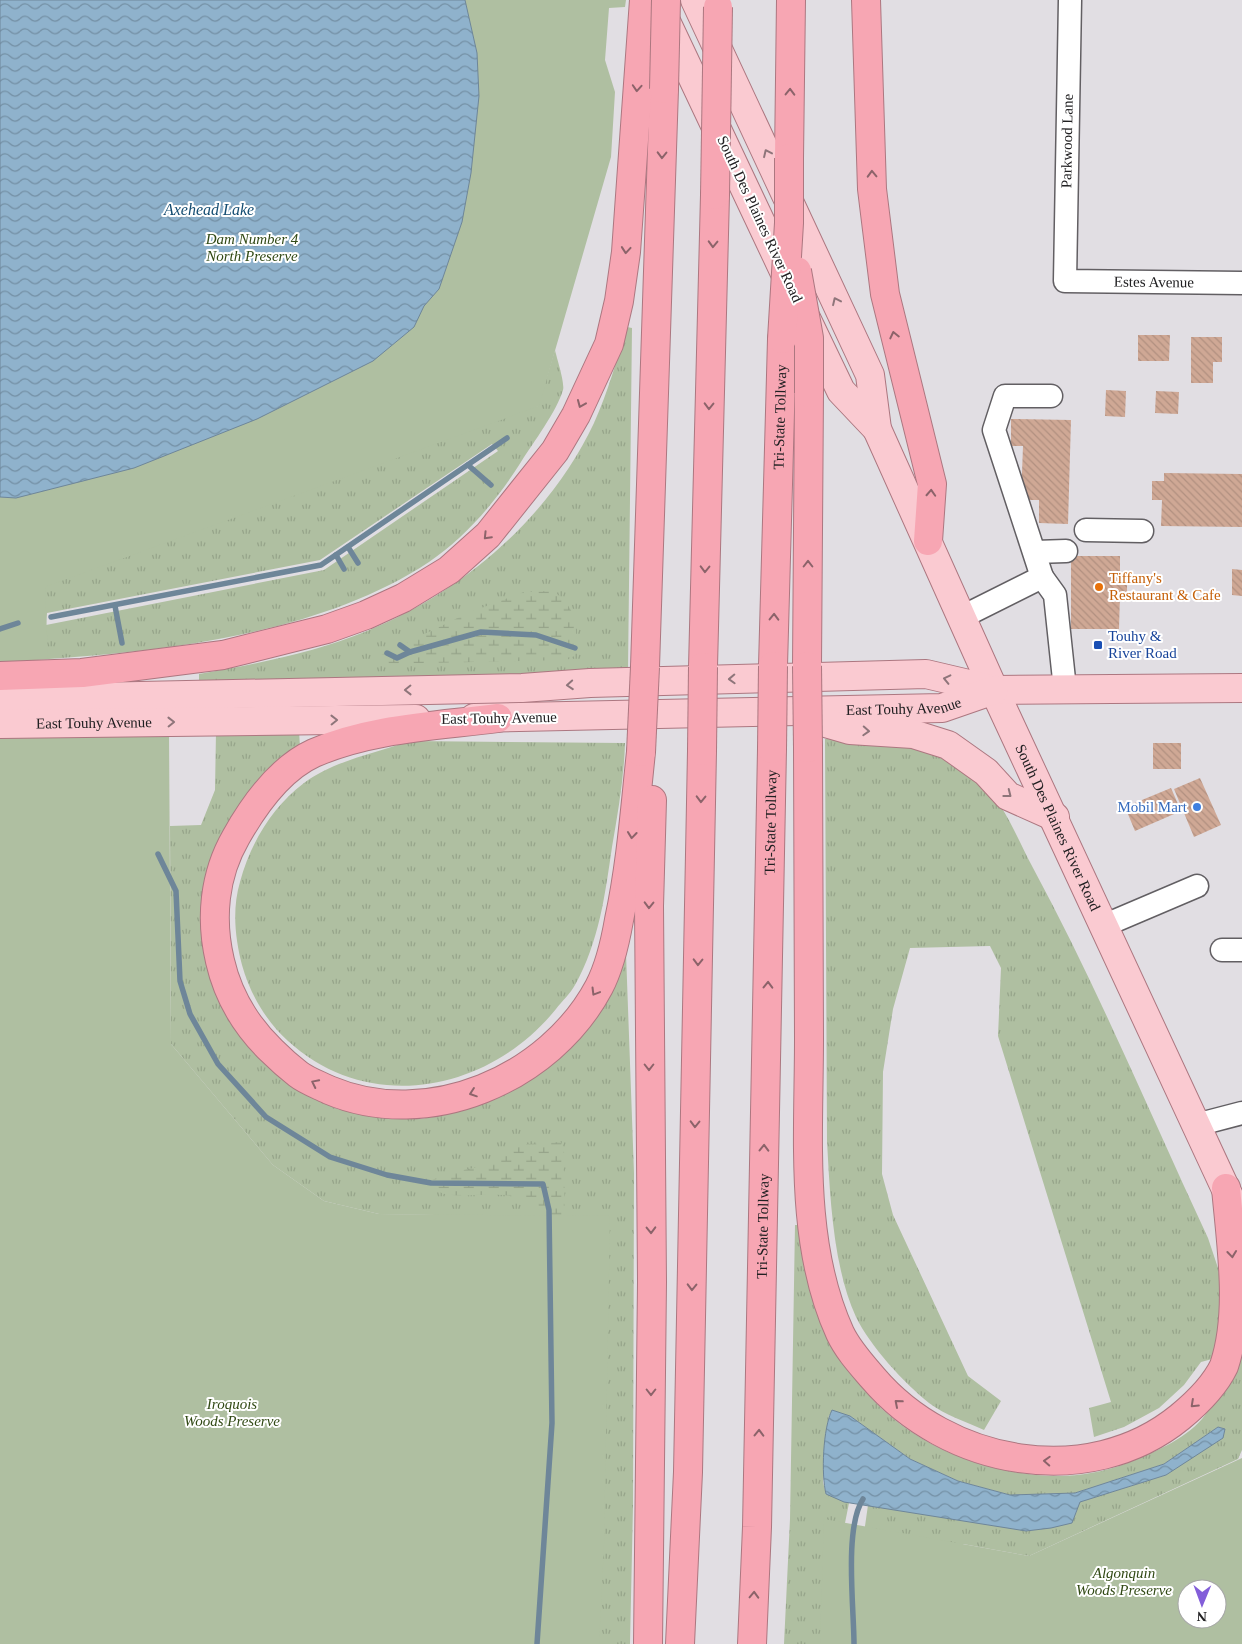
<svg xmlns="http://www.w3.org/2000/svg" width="1242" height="1644" font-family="'Times New Roman',serif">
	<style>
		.grass { fill: url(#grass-tufts); fill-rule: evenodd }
		.wetland { fill: url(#wetland-marsh) }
		.green { fill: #afbfa1; fill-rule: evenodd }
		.water { fill: url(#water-waves); stroke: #6e8699 }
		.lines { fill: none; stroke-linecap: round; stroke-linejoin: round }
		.stream { stroke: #6e8699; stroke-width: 5.5 }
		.building { fill: url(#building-back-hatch) }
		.minor-casing { stroke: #625f63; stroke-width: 25 }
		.major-casing { stroke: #ac7780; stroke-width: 30 }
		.highway-casing { stroke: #ac7780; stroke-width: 30 }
		.minor { stroke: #fff; stroke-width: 22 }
		.major { stroke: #facad1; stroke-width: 28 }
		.highway { stroke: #f7a6b3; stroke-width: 28 }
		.highway-bridge-casing { stroke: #ac7780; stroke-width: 30; stroke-linecap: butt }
		.highway-bridge { stroke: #f7a6b3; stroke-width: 28 }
		.oneway { stroke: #8c636a }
		.oneway2 { stroke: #8e757a }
		.food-dot { fill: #e8710a; stroke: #fff; stroke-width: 2 }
		.transit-dot { fill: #1a4fb4; stroke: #fff; stroke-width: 2 }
		.shop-dot { fill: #3f7fe0; stroke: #fff; stroke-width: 2 }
		.labels { text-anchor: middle; stroke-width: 4; stroke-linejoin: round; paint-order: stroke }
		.street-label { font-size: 15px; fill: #212022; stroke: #fff }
		.park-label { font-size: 15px; font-style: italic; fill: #314914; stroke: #fff }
		.food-label { font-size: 15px; fill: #c56008; stroke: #fff; text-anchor: start }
		.transit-label { font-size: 15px; fill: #164399; stroke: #fff; text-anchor: start }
		.shop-label { font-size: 15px; fill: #366cbe; stroke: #fff; text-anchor: end }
		.water-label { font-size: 16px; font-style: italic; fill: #134c71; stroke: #fff }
	</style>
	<defs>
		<pattern id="grass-tufts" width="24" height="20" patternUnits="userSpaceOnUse" patternTransform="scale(1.25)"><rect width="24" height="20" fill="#afbfa1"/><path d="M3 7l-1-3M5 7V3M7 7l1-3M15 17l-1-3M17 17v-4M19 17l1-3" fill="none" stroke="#96a48a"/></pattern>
		<pattern id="wetland-marsh" width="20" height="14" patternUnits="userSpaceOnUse" patternTransform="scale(1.25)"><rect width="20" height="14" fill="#afbfa1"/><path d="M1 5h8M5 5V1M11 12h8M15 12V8" fill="none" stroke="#96a48a"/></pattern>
		<pattern id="water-waves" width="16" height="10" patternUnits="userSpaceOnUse" patternTransform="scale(1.25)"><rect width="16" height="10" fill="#8fb2cc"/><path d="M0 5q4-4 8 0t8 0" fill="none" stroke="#7490a5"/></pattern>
		<pattern id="building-back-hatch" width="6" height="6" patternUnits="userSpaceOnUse" patternTransform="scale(1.25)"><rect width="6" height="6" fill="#cfa895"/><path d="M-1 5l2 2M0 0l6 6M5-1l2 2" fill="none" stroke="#b19080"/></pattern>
	</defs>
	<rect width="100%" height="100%" fill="#e1dee3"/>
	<!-- grass -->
	<g class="grass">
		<path d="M627 327 632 328 628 671 528 678 199 682V674C255 664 314 653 367 631 463 592 549 518 594 423 608 392 617 359 627 327Z"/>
		<path d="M555 350C557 359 565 383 563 390 557 411 533 443 521 462 498 499 466 537 429 562 311 640 139 654 0 662V497L538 406ZM492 444 498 451 324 570 46 625 47 613 320 560Z"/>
		<path d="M299 730 300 748 255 786 205 949 300 1091 337 1109 380 1117 420 1119 444 1115 483 1104 525 1082 601 1008 626 953 634 1173 633 1506 630 1644H480L490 1216 379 1214 324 1201 273 1165 171 1044 170 826 201 825 215 790 216 732Z"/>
		<path d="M825 739C881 738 933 743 978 779 1003 800 1017 838 1032 866 1097 986 1150 1114 1208 1238L1218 1268 1222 1292 1216 1358 1201 1362 1184 1385 1159 1408 1124 1427 1094 1437 1089 1408 1111 1402 998 1036 1001 968 990 946 910 948 893 1009 883 1072 882 1174 893 1215 968 1376 1001 1401 984 1430C966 1422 945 1415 929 1403 904 1383 870 1346 856 1317 833 1267 830 1196 827 1141Z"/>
		<path d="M410 741 625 743C624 778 618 812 612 847 605 895 599 942 575 985 570 994 562 1001 556 1009 490 1091 370 1116 288 1041 266 1021 250 994 242 965 235 938 232 909 240 882 250 844 272 807 304 783 333 761 376 753 410 741Z"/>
		<path d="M795 1225H801C802 1251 805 1278 815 1303 820 1316 828 1328 834 1340 840 1351 845 1363 852 1373 886 1426 949 1460 1009 1471 1049 1479 1089 1478 1127 1463 1152 1453 1184 1440 1202 1419 1218 1401 1232 1357 1242 1333V1450L1238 1459 1029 1556 963 1544 954 1644H784L790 1519ZM829 1415 850 1416 910 1459 958 1481 1010 1495 1075 1493 1164 1464 1218 1427 1225 1429 1166 1475 1079 1502 1076 1513 1029 1531 868 1505 862 1547 845 1523 849 1503 826 1494 823 1482Z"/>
	</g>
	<!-- wetland -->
	<g class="wetland">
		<path d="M553 591C578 609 578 627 574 656L567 660 375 664 377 657 468 613 524 592Z"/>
		<path d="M561 1142 564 1149 565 1249 537 1297 539 1210C515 1185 475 1200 445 1194 440 1193 435 1189 431 1187L432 1180 449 1173 478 1167 496 1159 511 1145Z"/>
	</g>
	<!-- green -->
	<g class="green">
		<path d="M0 0H626L625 7 609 8 605 60 615 92 611 157 539 406 45 587 48 659 0 662Z"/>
		<path d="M169 731 171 1044 273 1165 324 1201 379 1214 610 1216 604 1545 599 1644H0V734Z"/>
		<path d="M1242 1458V1644H820L824 1519 1029 1556ZM1187 1589H1217V1619H1187Z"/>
	</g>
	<!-- water -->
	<g class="water">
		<path d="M0 0H465L477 53 479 96 471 173 462 222 439 289 424 306 414 327 373 361 257 419 134 468 16 498 0 497Z"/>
		<path d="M832 1410 850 1416 910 1459 958 1481 1010 1495 1075 1493 1164 1464 1218 1427 1225 1429 1223 1438 1166 1475 1080 1502 1072 1523 1051 1528 1026 1531 844 1502 826 1494C821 1474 823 1428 832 1410Z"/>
	</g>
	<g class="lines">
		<!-- stream -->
		<g class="stream">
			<path d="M468 465 491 485"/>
			<path d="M348 547 358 563"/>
			<path d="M336 555 344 569"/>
			<path d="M115 606 122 643"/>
			<path d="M51 617 321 565 507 438"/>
			<path d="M0 629 18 623"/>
			<path d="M400 645 410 652 481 632 536 635 575 648"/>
			<path d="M387 653 397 658 410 652"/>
			<path d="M158 854 176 891 180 981 190 1014 218 1064 266 1117 330 1157 387 1175 431 1183 543 1184 549 1210 552 1423 537 1644"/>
			<path d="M854 1644C854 1608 844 1528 863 1499"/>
		</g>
	</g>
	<!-- building -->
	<g class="building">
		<path d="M1138 335H1170L1169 361H1138Z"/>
		<path d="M1191 337H1222V362H1213V383H1191Z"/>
		<path d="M1106 390 1126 391 1125 417 1105 416Z"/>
		<path d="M1156 391 1179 392 1178 414 1155 413Z"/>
		<path d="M1011 419 1071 420 1068 524 1039 523V500H1021L1023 446H1011Z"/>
		<path d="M1164 473 1242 474V527L1161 526 1162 500H1152V481H1164Z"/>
		<path d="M1071 556H1120V580L1127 579V595H1120L1119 629H1071Z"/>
		<path d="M1232 569 1242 570V596L1232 595Z"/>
		<rect x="1153" y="743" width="28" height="26"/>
		<path d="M1200 778 1221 825 1194 837 1174 789Z"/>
		<path d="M1171 788 1181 811 1135 831 1125 807Z"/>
	</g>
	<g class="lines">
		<defs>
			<g id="minor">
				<path id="s1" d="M1070 0 1065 281 1242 283"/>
				<path d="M1086 530 1142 531"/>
				<path d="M1035 552 1066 551"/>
				<path d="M1042 577 1055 595 1065 689"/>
				<path d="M962 617 1042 577 994 430 1005 396H1051"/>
				<path d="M1103 926 1197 886"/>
				<path d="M1222 950H1242"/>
				<path d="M1196 1125 1242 1113"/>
			</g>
			<g id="major">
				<path id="s2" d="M695 0 870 375 877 429 994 690 1236 1211"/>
				<path d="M663 15 790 284"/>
				<path d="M807 320 841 391 877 429"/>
				<path d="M0 699 522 688 590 683 926 674 994 690 1242 688"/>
				<path id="s3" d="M474 718 942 708 994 690"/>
				<path d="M812 719 850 730 913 734 948 745 986 772 1008 796 1055 817"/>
				<path id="s4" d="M0 724 416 719"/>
			</g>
			<g id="highway">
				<path d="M866 0 872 189 885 294 932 484 928 541"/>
				<path d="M789 158 791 0"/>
				<path id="s5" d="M773 666 782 339"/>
				<path d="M807 666 809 393"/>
				<path d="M645 667C650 474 659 282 664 89"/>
				<path d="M703 667 715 195"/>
				<path d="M0 676 82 673 223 655 327 629 366 615 403 598 449 570 488 535 555 451 576 415 609 344 619 301 626 252 644 0"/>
				<path d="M498 718C437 726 371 728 314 753 279 769 254 805 236 837 214 875 210 919 220 961 228 996 246 1026 272 1051 280 1059 289 1067 298 1074 307 1081 319 1085 329 1090 428 1132 550 1079 599 987 610 966 615 943 619 920 631 864 635 808 641 752"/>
				<path d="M808 748C808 845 808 942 809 1039 809 1136 799 1243 840 1333 848 1350 861 1364 873 1378 947 1465 1088 1492 1180 1417 1197 1403 1214 1387 1224 1366 1242 1312 1231 1245 1226 1188"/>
				<path d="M648 1644 652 1282 649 906 652 800"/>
				<path d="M680 1644 688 1472 702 751"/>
				<path id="s6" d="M752 1644 757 1527 772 749"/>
			</g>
		</defs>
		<!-- minor casing -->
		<use href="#minor" class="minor-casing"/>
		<!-- major casing -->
		<use href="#major" class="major-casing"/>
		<!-- highway casing -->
		<use href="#highway" class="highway-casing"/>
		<!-- minor -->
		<use href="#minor" class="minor"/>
		<!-- major -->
		<use href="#major" class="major"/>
		<!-- highway -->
		<use href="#highway" class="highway"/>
		<defs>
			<g id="highway-bridge">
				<path d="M664 89 666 0"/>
				<path d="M715 195 718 7"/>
				<path d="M797 271 809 338V393"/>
				<path d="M782 339 789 223V158"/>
				<path d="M807 666 808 748"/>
				<path d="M772 749 773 666"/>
				<path d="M702 751 703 667"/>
				<path d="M641 752 645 667"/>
			</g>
		</defs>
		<!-- highway-bridge casing -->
		<use href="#highway-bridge" class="highway-bridge-casing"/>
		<!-- highway-bridge -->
		<use href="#highway-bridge" class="highway-bridge"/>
	</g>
	<!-- one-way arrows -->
	<defs><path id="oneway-chevron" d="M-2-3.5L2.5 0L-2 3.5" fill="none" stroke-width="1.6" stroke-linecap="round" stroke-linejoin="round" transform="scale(1.25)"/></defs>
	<g class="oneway">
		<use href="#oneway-chevron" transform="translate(637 88) rotate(94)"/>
		<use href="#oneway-chevron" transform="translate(790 92) rotate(-89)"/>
		<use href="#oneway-chevron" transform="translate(662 155) rotate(91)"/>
		<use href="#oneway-chevron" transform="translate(872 174) rotate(-92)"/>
		<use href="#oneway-chevron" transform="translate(713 244) rotate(92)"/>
		<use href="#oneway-chevron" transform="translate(626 250) rotate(95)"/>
		<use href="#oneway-chevron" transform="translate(894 335) rotate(-103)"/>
		<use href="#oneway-chevron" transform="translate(581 404) rotate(113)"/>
		<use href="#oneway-chevron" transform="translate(709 406) rotate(91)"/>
		<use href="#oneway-chevron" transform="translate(931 493) rotate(-87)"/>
		<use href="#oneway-chevron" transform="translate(487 536) rotate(134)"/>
		<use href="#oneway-chevron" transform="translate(808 564) rotate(-90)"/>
		<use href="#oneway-chevron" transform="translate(705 569) rotate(91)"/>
		<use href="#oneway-chevron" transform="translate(774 617) rotate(-89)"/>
		<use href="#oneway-chevron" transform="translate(701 799) rotate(91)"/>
		<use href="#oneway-chevron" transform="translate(632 835) rotate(96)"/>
		<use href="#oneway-chevron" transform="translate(649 905) rotate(91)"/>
		<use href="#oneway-chevron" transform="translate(698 962) rotate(91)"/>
		<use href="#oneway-chevron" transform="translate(768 985) rotate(-89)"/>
		<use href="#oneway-chevron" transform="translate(595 992) rotate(121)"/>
		<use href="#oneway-chevron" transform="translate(649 1067) rotate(90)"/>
		<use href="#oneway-chevron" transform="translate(315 1083) rotate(-154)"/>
		<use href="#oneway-chevron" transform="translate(473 1093) rotate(161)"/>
		<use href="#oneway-chevron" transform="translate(695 1124) rotate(91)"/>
		<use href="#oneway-chevron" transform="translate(764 1148) rotate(-89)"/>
		<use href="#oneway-chevron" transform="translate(651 1230) rotate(89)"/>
		<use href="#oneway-chevron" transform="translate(1232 1254) rotate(84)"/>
		<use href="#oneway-chevron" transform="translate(692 1287) rotate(91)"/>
		<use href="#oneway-chevron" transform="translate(651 1392) rotate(90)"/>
		<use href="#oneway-chevron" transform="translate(898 1403) rotate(-139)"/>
		<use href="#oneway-chevron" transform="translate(1194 1404) rotate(137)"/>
		<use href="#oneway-chevron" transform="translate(759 1433) rotate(-89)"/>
		<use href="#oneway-chevron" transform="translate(1047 1461) rotate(-177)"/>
		<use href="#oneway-chevron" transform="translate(754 1595) rotate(-88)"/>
	</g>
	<g class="oneway2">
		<use href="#oneway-chevron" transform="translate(767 153) rotate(-115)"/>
		<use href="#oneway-chevron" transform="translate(836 301) rotate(-115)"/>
		<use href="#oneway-chevron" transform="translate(732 679) rotate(178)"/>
		<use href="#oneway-chevron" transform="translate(947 679) rotate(-167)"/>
		<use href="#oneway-chevron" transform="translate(570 685) rotate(176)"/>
		<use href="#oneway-chevron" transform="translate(408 690) rotate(179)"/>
		<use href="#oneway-chevron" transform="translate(334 720) rotate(-1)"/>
		<use href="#oneway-chevron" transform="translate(171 722) rotate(-1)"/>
		<use href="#oneway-chevron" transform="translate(866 731) rotate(3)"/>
		<use href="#oneway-chevron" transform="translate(1008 794) rotate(38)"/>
	</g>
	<!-- markers -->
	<circle class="food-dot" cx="1099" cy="587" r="5"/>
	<rect class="transit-dot" x="1093" y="640" width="10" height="10" rx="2.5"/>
	<circle class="shop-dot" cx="1197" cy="807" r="5"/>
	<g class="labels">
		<!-- street labels -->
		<g class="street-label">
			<text transform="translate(1067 141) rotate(-89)" y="5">Parkwood Lane</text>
			<text transform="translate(760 219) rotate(65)" y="5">South Des Plaines River Road</text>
			<text dy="5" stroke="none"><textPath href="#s1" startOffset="370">Estes Avenue</textPath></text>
			<text dy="5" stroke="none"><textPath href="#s5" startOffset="249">Tri-State Tollway</textPath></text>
			<text dy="5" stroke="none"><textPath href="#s3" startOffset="430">East Touhy Avenue</textPath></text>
			<text transform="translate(499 718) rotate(-1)" y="5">East Touhy Avenue</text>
			<text dy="5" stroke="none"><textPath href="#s4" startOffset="94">East Touhy Avenue</textPath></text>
			<text dy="5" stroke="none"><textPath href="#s6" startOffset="822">Tri-State Tollway</textPath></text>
			<text dy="5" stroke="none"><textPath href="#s2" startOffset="906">South Des Plaines River Road</textPath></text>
			<text dy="5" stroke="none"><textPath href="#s6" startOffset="418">Tri-State Tollway</textPath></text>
		</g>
		<!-- park labels -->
		<g class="park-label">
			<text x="252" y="244">Dam Number 4<tspan x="252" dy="17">North Preserve</tspan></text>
			<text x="232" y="1409">Iroquois<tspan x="232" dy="17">Woods Preserve</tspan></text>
			<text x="1124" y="1578">Algonquin<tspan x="1124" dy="17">Woods Preserve</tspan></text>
		</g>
		<!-- food labels -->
		<g class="food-label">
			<text x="1109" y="583">Tiffany's<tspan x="1109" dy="17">Restaurant &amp; Cafe</tspan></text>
		</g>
		<!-- transit labels -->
		<g class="transit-label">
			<text x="1108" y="641">Touhy &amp;<tspan x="1108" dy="17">River Road</tspan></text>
		</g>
		<!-- shop labels -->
		<g class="shop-label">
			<text x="1187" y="812">Mobil Mart</text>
		</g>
		<!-- water labels -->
		<g class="water-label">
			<text x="209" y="215">Axehead Lake</text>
		</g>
	</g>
	<!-- north arrow -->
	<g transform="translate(1202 1604) rotate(181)"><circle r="24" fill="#ffffff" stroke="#a6a6a7"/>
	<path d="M0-4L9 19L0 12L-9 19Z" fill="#835ed9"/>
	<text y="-8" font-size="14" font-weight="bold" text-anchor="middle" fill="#212022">N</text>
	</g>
</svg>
